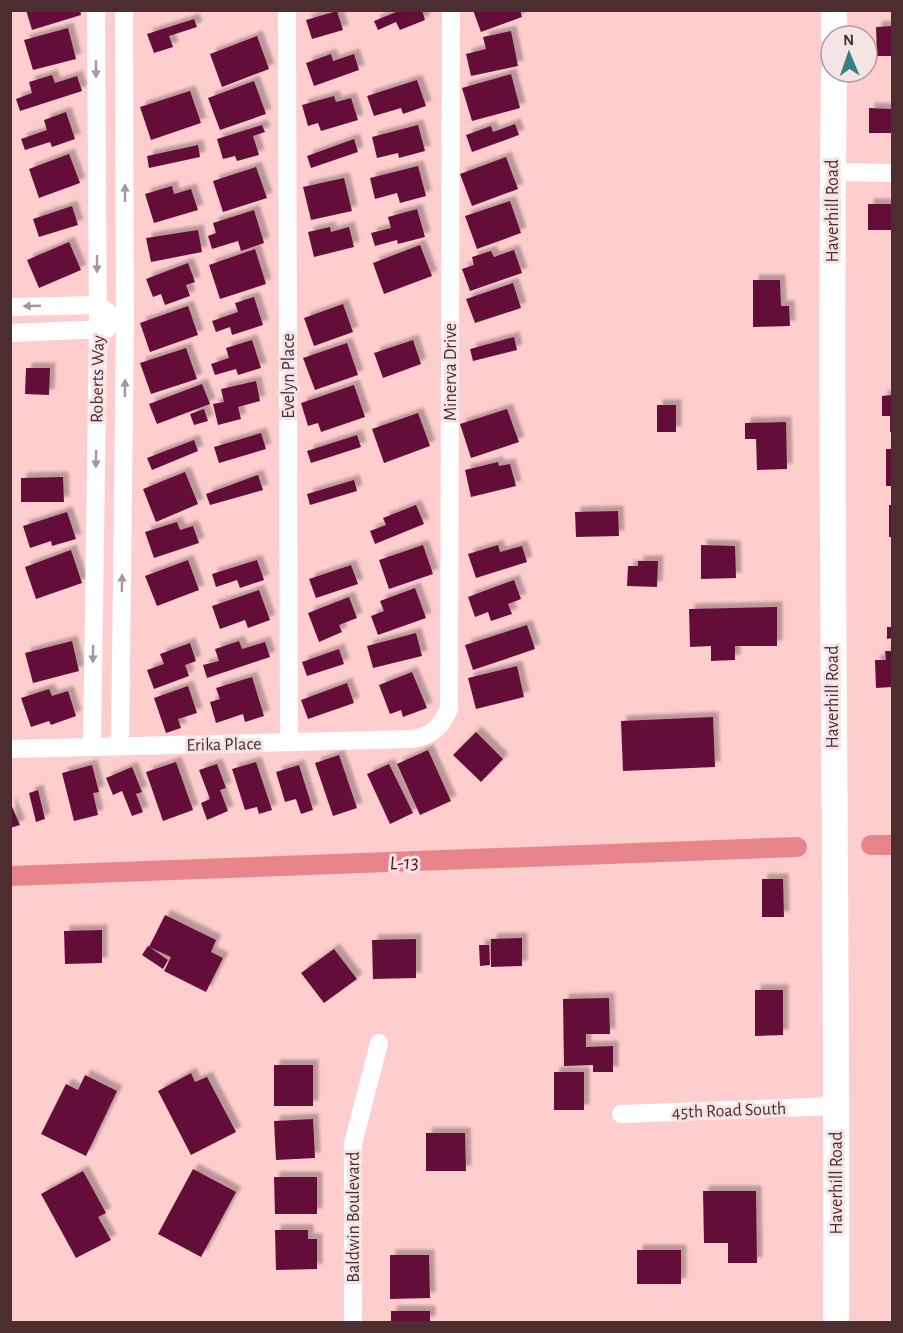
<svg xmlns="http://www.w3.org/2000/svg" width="903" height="1333" font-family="'Alegreya Sans',sans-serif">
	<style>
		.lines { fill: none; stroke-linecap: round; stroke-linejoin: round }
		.canal { stroke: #e8858b; stroke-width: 20 }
		.building { fill: #630e38; filter: url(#shadow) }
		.street { stroke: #fff; stroke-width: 18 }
		.secondary { stroke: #fff; stroke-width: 26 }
		.oneway { fill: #a69698 }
		.labels { text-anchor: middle; stroke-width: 6; stroke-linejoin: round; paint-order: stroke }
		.street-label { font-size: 18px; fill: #4d2e30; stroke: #f5e4e5 }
		.water-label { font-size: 20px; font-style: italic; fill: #63071c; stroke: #f5e4e5 }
	</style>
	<defs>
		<filter id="shadow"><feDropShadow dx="5.5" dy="-5.5" stdDeviation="1.5" flood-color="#0004"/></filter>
	</defs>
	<rect width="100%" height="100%" fill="#fececf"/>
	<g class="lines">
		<!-- canal -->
		<g class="canal">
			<path d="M871 845H892"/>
			<path d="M10 876 797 847"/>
		</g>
	</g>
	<!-- building -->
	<g class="building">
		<path d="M26 10H80L81 15 32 30Z"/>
		<path d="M401 10H422L425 20 400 30 396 22 378 30 374 21Z"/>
		<path d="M473 10H520L522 17 481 32Z"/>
		<path d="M337 11 343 30 312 39 306 20Z"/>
		<path d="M194 19 197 27 169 36 173 47 154 53 147 34Z"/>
		<path d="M892 26V56H877L876 27Z"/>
		<path d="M68 28 76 59 33 70 24 40Z"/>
		<path d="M511 31 518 66 471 76 466 54 486 49 483 37Z"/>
		<path d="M257 36 269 69 222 87 210 54Z"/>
		<path d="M331 54 333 61 354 54 359 70 314 86 306 63Z"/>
		<path d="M511 74 520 108 472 121 462 88Z"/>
		<path d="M52 75 55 83 77 76 82 91 20 111 16 99 32 93 29 82Z"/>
		<path d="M417 80 426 106 403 114 401 108 374 116 367 96Z"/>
		<path d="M254 81 266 114 220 130 208 98Z"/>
		<path d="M190 91 201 123 151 140 140 107Z"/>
		<path d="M334 96 336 102 351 98 358 120 321 131 318 123 308 126 302 105Z"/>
		<path d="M869 108 892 109V133H869Z"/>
		<path d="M66 112 75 139 52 147 50 142 25 150 21 139 47 130 44 120Z"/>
		<path d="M515 124 519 135 472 152 466 135 491 126 493 132Z"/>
		<path d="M262 125 265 132 253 136 259 155 237 161 235 156 223 159 217 139Z"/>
		<path d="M418 125 425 151 399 158 398 153 377 158 372 137Z"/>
		<path d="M354 139 358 152 311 168 307 156Z"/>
		<path d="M198 145 200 157 149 168 147 156Z"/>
		<path d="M69 154 80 183 39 198 29 169Z"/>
		<path d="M506 157 518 189 472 206 460 174Z"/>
		<path d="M418 166 426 196 400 203 397 193 375 199 370 178Z"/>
		<path d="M256 167 267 198 223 212 213 181Z"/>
		<path d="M344 178 352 211 311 220 303 187Z"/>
		<path d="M172 186 174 194 191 189 198 210 154 223 145 194Z"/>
		<path d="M510 201 521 233 477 249 465 216Z"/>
		<rect x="868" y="204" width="24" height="26"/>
		<path d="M72 206 78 225 39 237 33 219Z"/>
		<path d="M417 209 425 237 398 244 397 240 375 246 371 233 391 228 388 217Z"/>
		<path d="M254 210 264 243 241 251 238 241 212 249 208 236 216 233 213 223Z"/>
		<path d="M330 227 331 232 349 227 354 247 314 257 308 232Z"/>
		<path d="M198 230 202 252 151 262 146 238Z"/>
		<path d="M69 242 81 270 39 288 27 260Z"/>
		<path d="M420 245 432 276 384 294 373 263Z"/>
		<path d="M255 249 266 284 220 299 209 265Z"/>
		<path d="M514 250 522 273 470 291 462 269 474 265 472 257 491 251 494 257Z"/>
		<path d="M188 263 195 282 186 285 190 296 165 305 161 294 153 297 146 279Z"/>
		<path d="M753 280H780L781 306H789L790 326 753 327Z"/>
		<path d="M513 283 521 308 475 323 466 299Z"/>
		<path d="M254 297 263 325 232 335 230 327 216 332 212 321 238 312 235 303Z"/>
		<path d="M343 304 353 332 314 346 304 318Z"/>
		<path d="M188 306 198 335 150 352 140 323Z"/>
		<path d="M514 337 517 350 473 361 470 349Z"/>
		<path d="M252 340 261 368 238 375 236 369 215 375 211 364 229 358 226 348Z"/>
		<path d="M413 340 421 364 383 378 374 353Z"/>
		<path d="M347 343 358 375 315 390 303 358Z"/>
		<path d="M186 348 197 379 151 394 140 363Z"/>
		<path d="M26 368H50L49 395 25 394Z"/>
		<path d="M256 381 260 401 238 407 241 419 218 425 213 404 224 402 221 389Z"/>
		<path d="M202 384 210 404 157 424 149 404Z"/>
		<path d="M354 385 365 417 321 432 318 423 308 426 301 403Z"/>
		<path d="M892 395V432H890V416H882V396Z"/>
		<rect x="657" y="405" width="19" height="27"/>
		<path d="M204 409 208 421 194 425 190 414Z"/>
		<path d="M507 409 519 442 471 458 460 424Z"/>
		<path d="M418 413 430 446 384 463 372 429Z"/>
		<path d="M786 422 787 469 757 470 756 439H745V423Z"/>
		<path d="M261 433 266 449 219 463 214 447Z"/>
		<path d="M357 435 361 447 311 463 307 451Z"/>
		<path d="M194 440 198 451 152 470 147 458Z"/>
		<rect x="886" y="449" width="6" height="37"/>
		<path d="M498 462 499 466 510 464 516 486 471 497 465 470Z"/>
		<path d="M185 472 198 504 156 522 143 489Z"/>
		<path d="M258 475 263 490 210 505 206 494Z"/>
		<path d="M63 477 64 502H21V478Z"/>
		<path d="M354 480 357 491 310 505 307 494Z"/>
		<path d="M416 505 424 524 375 544 370 531 386 525 383 518Z"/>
		<rect x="889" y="505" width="3" height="32"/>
		<path d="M618 511 619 536 576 537 575 512Z"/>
		<path d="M67 512 76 539 52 546 51 541 30 548 23 526Z"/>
		<path d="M177 522 180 530 193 526 199 543 154 558 145 532Z"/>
		<path d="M423 545 433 574 389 589 379 560Z"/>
		<path d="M498 545 500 552 522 546 527 562 476 578 468 554Z"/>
		<path d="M701 545 735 546 736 578 701 579Z"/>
		<path d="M71 550 82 583 36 599 25 567Z"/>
		<path d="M188 560 199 590 157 606 145 576Z"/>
		<path d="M257 560 264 580 240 588 237 580 216 587 212 574Z"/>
		<path d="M638 561H658L657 587 627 586 628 566H638Z"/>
		<path d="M351 565 358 584 316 598 309 579Z"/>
		<path d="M514 580 521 599 508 604 512 614 491 621 488 612 475 617 468 597Z"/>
		<path d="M415 588 426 618 378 635 371 616 384 611 380 601Z"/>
		<path d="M259 590 270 620 248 628 245 620 220 629 212 606Z"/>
		<path d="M349 597 357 618 339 625 342 632 319 642 308 613Z"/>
		<path d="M777 607V646H735V660L711 661V646L690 647 689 609Z"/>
		<path d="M527 625 535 649 473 670 465 645Z"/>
		<path d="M887 627H892V638L887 639Z"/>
		<path d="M416 633 422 656 373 668 367 646Z"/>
		<path d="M72 641 79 671 33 683 25 653Z"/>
		<path d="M239 641 242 649 265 642 270 657 207 678 203 665 219 661 215 649Z"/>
		<path d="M190 643 196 661 185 665 189 676 154 689 147 670 164 664 160 654Z"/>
		<path d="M339 649 344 664 307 676 302 662Z"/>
		<path d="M885 651H892V687L876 688 875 660H886Z"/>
		<path d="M517 666 524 697 476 709 468 678Z"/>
		<path d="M412 672 427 708 403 717 401 710 390 714 379 685Z"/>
		<path d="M252 677 264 716 245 722 243 714 216 723 210 702 220 699 216 688Z"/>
		<path d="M347 683 354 703 308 719 301 700Z"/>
		<path d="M188 686 197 713 178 719 181 728 166 733 154 698Z"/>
		<path d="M49 689 52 696 68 691 76 716 51 725 49 721 31 727 21 698Z"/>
		<path d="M713 717 715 767 623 771 621 721Z"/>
		<path d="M476 732 503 759 481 782 453 755Z"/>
		<path d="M428 750 451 801 420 815 397 764Z"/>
		<path d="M339 755 357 808 333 816 315 763Z"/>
		<path d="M176 762 193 810 163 821 146 772Z"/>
		<path d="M256 762 272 810 259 814 257 807 245 810 232 769Z"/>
		<path d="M217 764 226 788 220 790 228 811 207 820 201 803 210 799 199 770Z"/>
		<path d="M389 764 413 813 390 824 367 774Z"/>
		<path d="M92 765 99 792 93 793 98 815 74 821 62 773Z"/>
		<path d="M299 765 313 810 301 814 296 799 285 802 276 772Z"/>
		<path d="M132 767 142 792 136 794 143 812 132 816 122 791 113 795 106 778Z"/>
		<path d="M38 790 45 819 36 822 29 793Z"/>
		<path d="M10 802 20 825 10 828Z"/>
		<path d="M762 879H783L784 917H762Z"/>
		<path d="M165 915 216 940 211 952 223 958 206 992 164 971 171 957 149 947Z"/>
		<path d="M102 930V963L65 964 64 931Z"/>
		<path d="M522 938V966L491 967V939Z"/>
		<path d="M416 939V978L373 979 372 940Z"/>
		<path d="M479 945H489L490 965 480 966Z"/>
		<path d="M148 946 168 960 163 969 142 955Z"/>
		<path d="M334 949 357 979 324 1003 301 973Z"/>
		<path d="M755 990H783V1035L755 1036Z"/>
		<path d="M609 998 610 1034H586V1047L613 1046V1072H593V1065L564 1066 563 999Z"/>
		<rect x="274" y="1065" width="39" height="41"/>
		<rect x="554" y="1072" width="30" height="38"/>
		<path d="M191 1073 195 1082 207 1077 236 1132 191 1155 158 1091Z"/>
		<path d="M85 1075 117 1091 86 1156 41 1134 66 1084 78 1090Z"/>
		<path d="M313 1119 315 1158 276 1160 274 1121Z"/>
		<path d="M426 1133H465L466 1171H426Z"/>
		<path d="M193 1169 236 1192 201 1257 158 1234Z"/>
		<path d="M83 1171 106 1213 98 1217 111 1240 76 1258 41 1194Z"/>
		<path d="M274 1177H317V1214H275Z"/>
		<path d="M703 1191H756L757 1263H728V1243H704Z"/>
		<path d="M275 1230H308V1239H317V1269L276 1270Z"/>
		<rect x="637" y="1250" width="44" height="34"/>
		<path d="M390 1255H429L430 1298 390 1299Z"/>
		<rect x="391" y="1311" width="39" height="11"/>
	</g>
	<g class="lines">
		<!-- street -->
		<g class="street">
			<path d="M287 10 289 742"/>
			<path d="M832 172 892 173"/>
			<path d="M10 307 98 305 125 325"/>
			<path d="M10 333 107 329"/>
			<path d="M120 746 125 325 124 10"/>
			<path d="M92 747 98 331 96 10"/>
			<path d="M10 749 412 739C432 736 441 727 449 709L451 10"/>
			<path d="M621 1114 837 1106"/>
			<path d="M353 1322V1144L379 1043"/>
		</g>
		<!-- secondary -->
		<g class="secondary">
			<path d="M834 36V10"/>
			<path d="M834 72C829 489 838 906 836 1322"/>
		</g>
	</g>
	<!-- one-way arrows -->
	<defs><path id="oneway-solid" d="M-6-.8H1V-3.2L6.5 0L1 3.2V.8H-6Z" transform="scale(1.5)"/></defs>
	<g class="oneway">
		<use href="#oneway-solid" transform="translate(96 69) rotate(90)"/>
		<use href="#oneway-solid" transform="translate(125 193) rotate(-90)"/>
		<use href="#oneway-solid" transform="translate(97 264) rotate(90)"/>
		<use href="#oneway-solid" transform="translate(32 306) rotate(178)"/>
		<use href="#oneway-solid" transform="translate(125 388) rotate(-89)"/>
		<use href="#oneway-solid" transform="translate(96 459) rotate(91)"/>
		<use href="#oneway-solid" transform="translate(122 583) rotate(-89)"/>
		<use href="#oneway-solid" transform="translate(93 654) rotate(91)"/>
	</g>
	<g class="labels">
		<!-- street labels -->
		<g class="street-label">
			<text transform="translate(832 211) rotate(-90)" y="6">Haverhill Road</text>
			<text transform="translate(450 372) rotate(-90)" y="6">Minerva Drive</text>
			<text transform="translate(288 376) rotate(-90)" y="6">Evelyn Place</text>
			<text transform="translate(97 379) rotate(-89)" y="6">Roberts Way</text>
			<text transform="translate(832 697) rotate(-90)" y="6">Haverhill Road</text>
			<text transform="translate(224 744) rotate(-1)" y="6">Erika Place</text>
			<text transform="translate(729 1110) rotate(-2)" y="6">45th Road South</text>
			<text transform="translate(836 1183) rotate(-90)" y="6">Haverhill Road</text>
			<text transform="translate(353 1217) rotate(-90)" y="6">Baldwin Boulevard</text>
		</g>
		<!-- water labels -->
		<g class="water-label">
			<text transform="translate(404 862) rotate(-2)" y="7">L-13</text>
		</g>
	</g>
	<!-- border -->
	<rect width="903" height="1333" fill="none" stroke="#4d2e30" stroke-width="24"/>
	<!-- north arrow -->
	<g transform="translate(849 54) rotate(358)"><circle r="28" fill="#f5e4e5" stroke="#b29b9d" stroke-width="1.5"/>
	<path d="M0-4.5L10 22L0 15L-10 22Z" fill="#378081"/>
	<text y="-9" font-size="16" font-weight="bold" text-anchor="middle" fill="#4d2e30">N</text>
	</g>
</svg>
